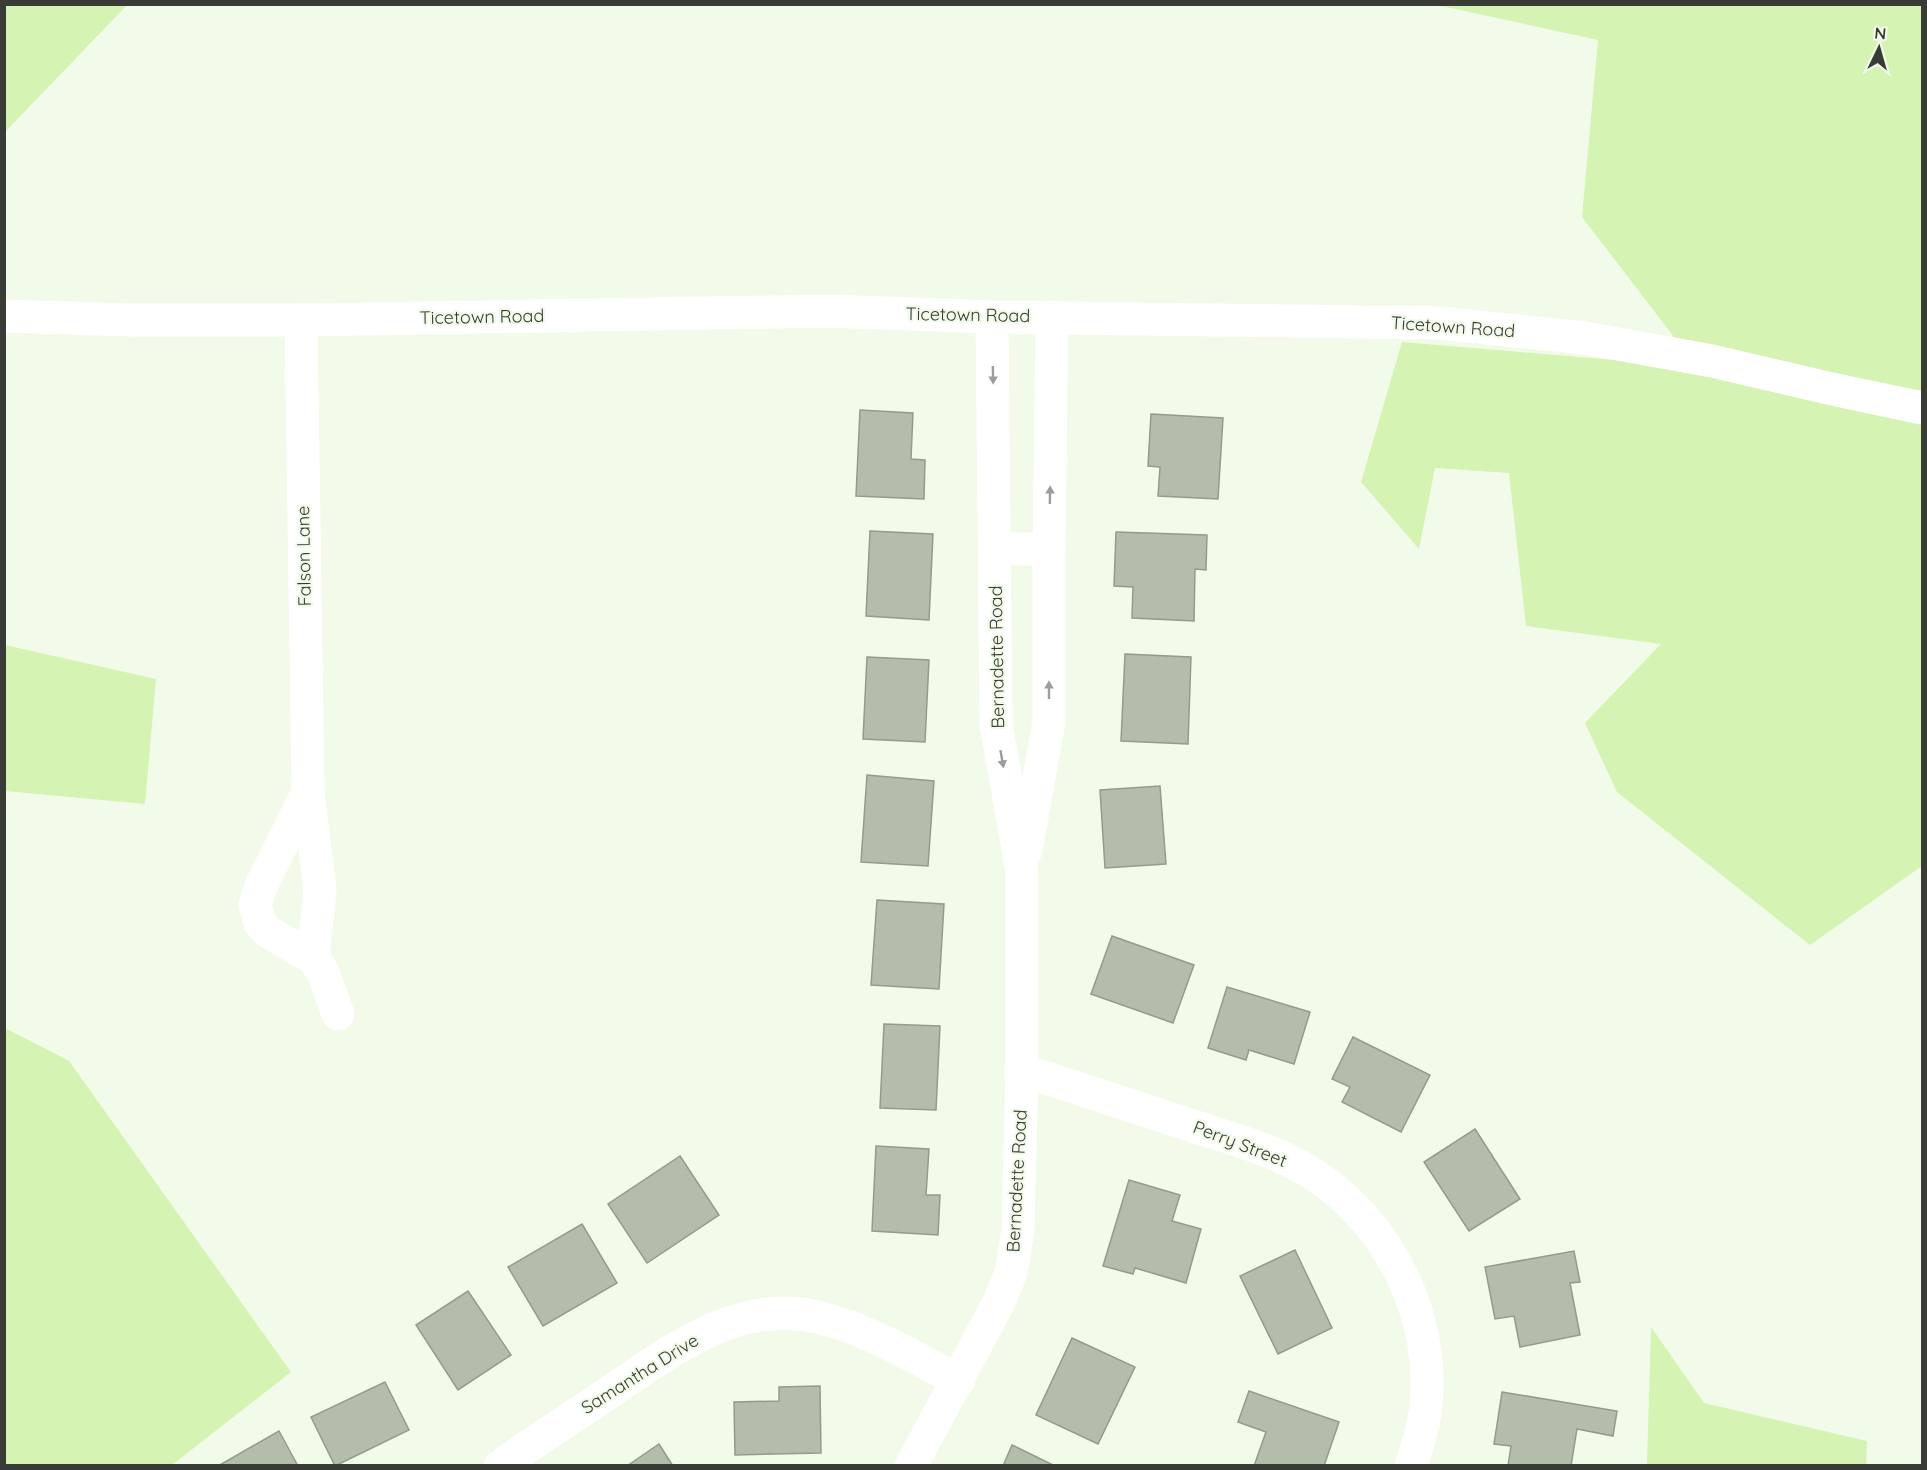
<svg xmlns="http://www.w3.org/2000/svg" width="1927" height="1470" font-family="Quicksand,sans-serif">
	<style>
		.green { fill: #d5f3b2 }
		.building { fill: #b4bcac; stroke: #939b8b; stroke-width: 1.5 }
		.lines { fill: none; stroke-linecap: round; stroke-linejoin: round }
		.minor { stroke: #fff; stroke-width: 33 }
		.tertiary { stroke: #fff; stroke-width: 33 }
		.oneway { fill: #9c9e9a }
		.labels { text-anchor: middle; stroke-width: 4.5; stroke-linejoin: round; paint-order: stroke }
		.street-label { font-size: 18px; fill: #393c36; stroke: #f2fbe9 }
	</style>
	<rect width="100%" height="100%" fill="#f2fbe9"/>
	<!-- green -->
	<g class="green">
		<path d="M5 4 127 5 5 132 4 5Z"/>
		<path d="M1437 5H1922V866L1810 945 1617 792 1585 723 1661 644 1526 626 1509 473 1435 468 1419 549 1361 482 1402 342 1697 367 1582 217 1598 40Z"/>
		<path d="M5 645 156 679 145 804 5 791Z"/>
		<path d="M5 1028 69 1061 291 1372 172 1465H5Z"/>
		<path d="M1651 1327 1704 1403 1867 1441 1866 1465H1647Z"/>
	</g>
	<!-- building -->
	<g class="building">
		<path d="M860 410 913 413 911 459 925 460 924 499 856 496Z"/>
		<path d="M1151 414 1223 418 1218 499 1158 496 1160 467 1148 466Z"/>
		<path d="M870 531 933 534 929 620 866 616Z"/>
		<path d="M1116 532 1207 535 1206 570 1195 569 1194 621 1132 618 1133 587 1114 586Z"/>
		<path d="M1125 654 1191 657 1188 744 1121 741Z"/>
		<path d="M867 657 929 660 925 742 863 739Z"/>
		<path d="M867 775 934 781 928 866 861 862Z"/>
		<path d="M1160 786 1166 864 1105 868 1100 790Z"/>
		<path d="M877 900 944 904 939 989 871 985Z"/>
		<path d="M1112 936 1194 965 1173 1023 1091 994Z"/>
		<path d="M1227 987 1310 1012 1294 1064 1249 1050 1246 1060 1208 1048Z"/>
		<path d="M884 1024 940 1026 936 1110 880 1108Z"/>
		<path d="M1353 1037 1430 1075 1401 1132 1342 1102 1350 1087 1332 1079Z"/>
		<path d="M1475 1129 1520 1199 1469 1231 1424 1162Z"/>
		<path d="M876 1146 929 1149 926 1195H940L938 1235 872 1231Z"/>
		<path d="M680 1156 719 1215 647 1263 608 1204Z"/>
		<path d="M1129 1180 1180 1195 1172 1221 1201 1229 1186 1283 1135 1268 1133 1274 1103 1266Z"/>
		<path d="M582 1224 617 1283 543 1326 508 1267Z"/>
		<path d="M1295 1250 1332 1328 1278 1354 1240 1276Z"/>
		<path d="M1574 1251 1580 1282 1570 1283 1580 1335 1520 1347 1514 1316 1495 1319 1485 1267Z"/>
		<path d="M468 1291 511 1355 458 1390 416 1325Z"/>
		<path d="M1072 1338 1135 1367 1098 1444 1036 1415Z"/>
		<path d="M385 1382 409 1430 335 1466 311 1417Z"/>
		<path d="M820 1386 821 1453 735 1455 734 1402 779 1401V1387Z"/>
		<path d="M1249 1391 1339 1422 1324 1466H1254L1266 1432 1238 1422Z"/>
		<path d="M1502 1392 1617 1411 1613 1436 1577 1429 1571 1466H1508L1511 1446 1494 1444Z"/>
		<path d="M279 1431 298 1466H218Z"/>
		<path d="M659 1444 673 1466H627Z"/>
		<path d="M1012 1445 1055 1466H1003Z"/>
	</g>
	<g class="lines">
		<!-- minor -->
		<g class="minor">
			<path d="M301 320 308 792 261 886 255 905 260 923 268 932 313 958 323 972 338 1014"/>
			<path d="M996 549H1049"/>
			<path d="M308 792 320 890 313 958"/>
			<path d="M1026 850 1049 722V549L1052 317"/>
			<path d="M1022 1070C1078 1088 1134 1107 1190 1125 1232 1139 1276 1150 1313 1174 1390 1223 1438 1321 1425 1413 1422 1431 1417 1448 1411 1466"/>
			<path d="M500 1466C536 1441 573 1417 610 1392 672 1350 737 1299 817 1317 866 1328 914 1358 959 1380"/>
			<path d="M911 1466 999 1302 1011 1273 1018 1230 1022 1070V872L996 724 992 317"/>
		</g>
		<!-- tertiary -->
		<path class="tertiary" d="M4 316 134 320H301L828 311 992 317 1439 323 1585 338 1712 361 1832 389 1922 408"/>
	</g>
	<!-- one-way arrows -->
	<defs><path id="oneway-solid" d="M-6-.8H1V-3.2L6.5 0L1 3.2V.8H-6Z" transform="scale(1.5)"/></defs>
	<g class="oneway">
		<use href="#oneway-solid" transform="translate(993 375) rotate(89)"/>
		<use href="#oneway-solid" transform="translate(1050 495) rotate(-89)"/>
		<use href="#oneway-solid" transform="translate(1049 690) rotate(-90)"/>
		<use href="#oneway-solid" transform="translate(1002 759) rotate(80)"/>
	</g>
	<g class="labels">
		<!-- street labels -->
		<g class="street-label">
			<text transform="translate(968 315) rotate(1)" y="6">Ticetown Road</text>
			<text transform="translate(482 317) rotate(-1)" y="6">Ticetown Road</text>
			<text transform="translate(1453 327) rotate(4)" y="6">Ticetown Road</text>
			<text transform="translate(304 556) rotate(-91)" y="6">Falson Lane</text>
			<text transform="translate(997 657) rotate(-91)" y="6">Bernadette Road</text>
			<text transform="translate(1240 1144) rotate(21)" y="6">Perry Street</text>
			<text transform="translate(1017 1181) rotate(-87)" y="6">Bernadette Road</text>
			<text transform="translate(640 1374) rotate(-32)" y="6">Samantha Drive</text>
		</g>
	</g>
	<!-- border -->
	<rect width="1927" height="1470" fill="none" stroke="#393c36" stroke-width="12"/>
	<!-- north arrow -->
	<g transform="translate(1879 48) rotate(5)" stroke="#f2fbe9" stroke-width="4.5" paint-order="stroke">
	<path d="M0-4.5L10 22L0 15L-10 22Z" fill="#393c36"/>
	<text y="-9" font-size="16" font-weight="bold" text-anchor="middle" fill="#393c36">N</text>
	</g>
</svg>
